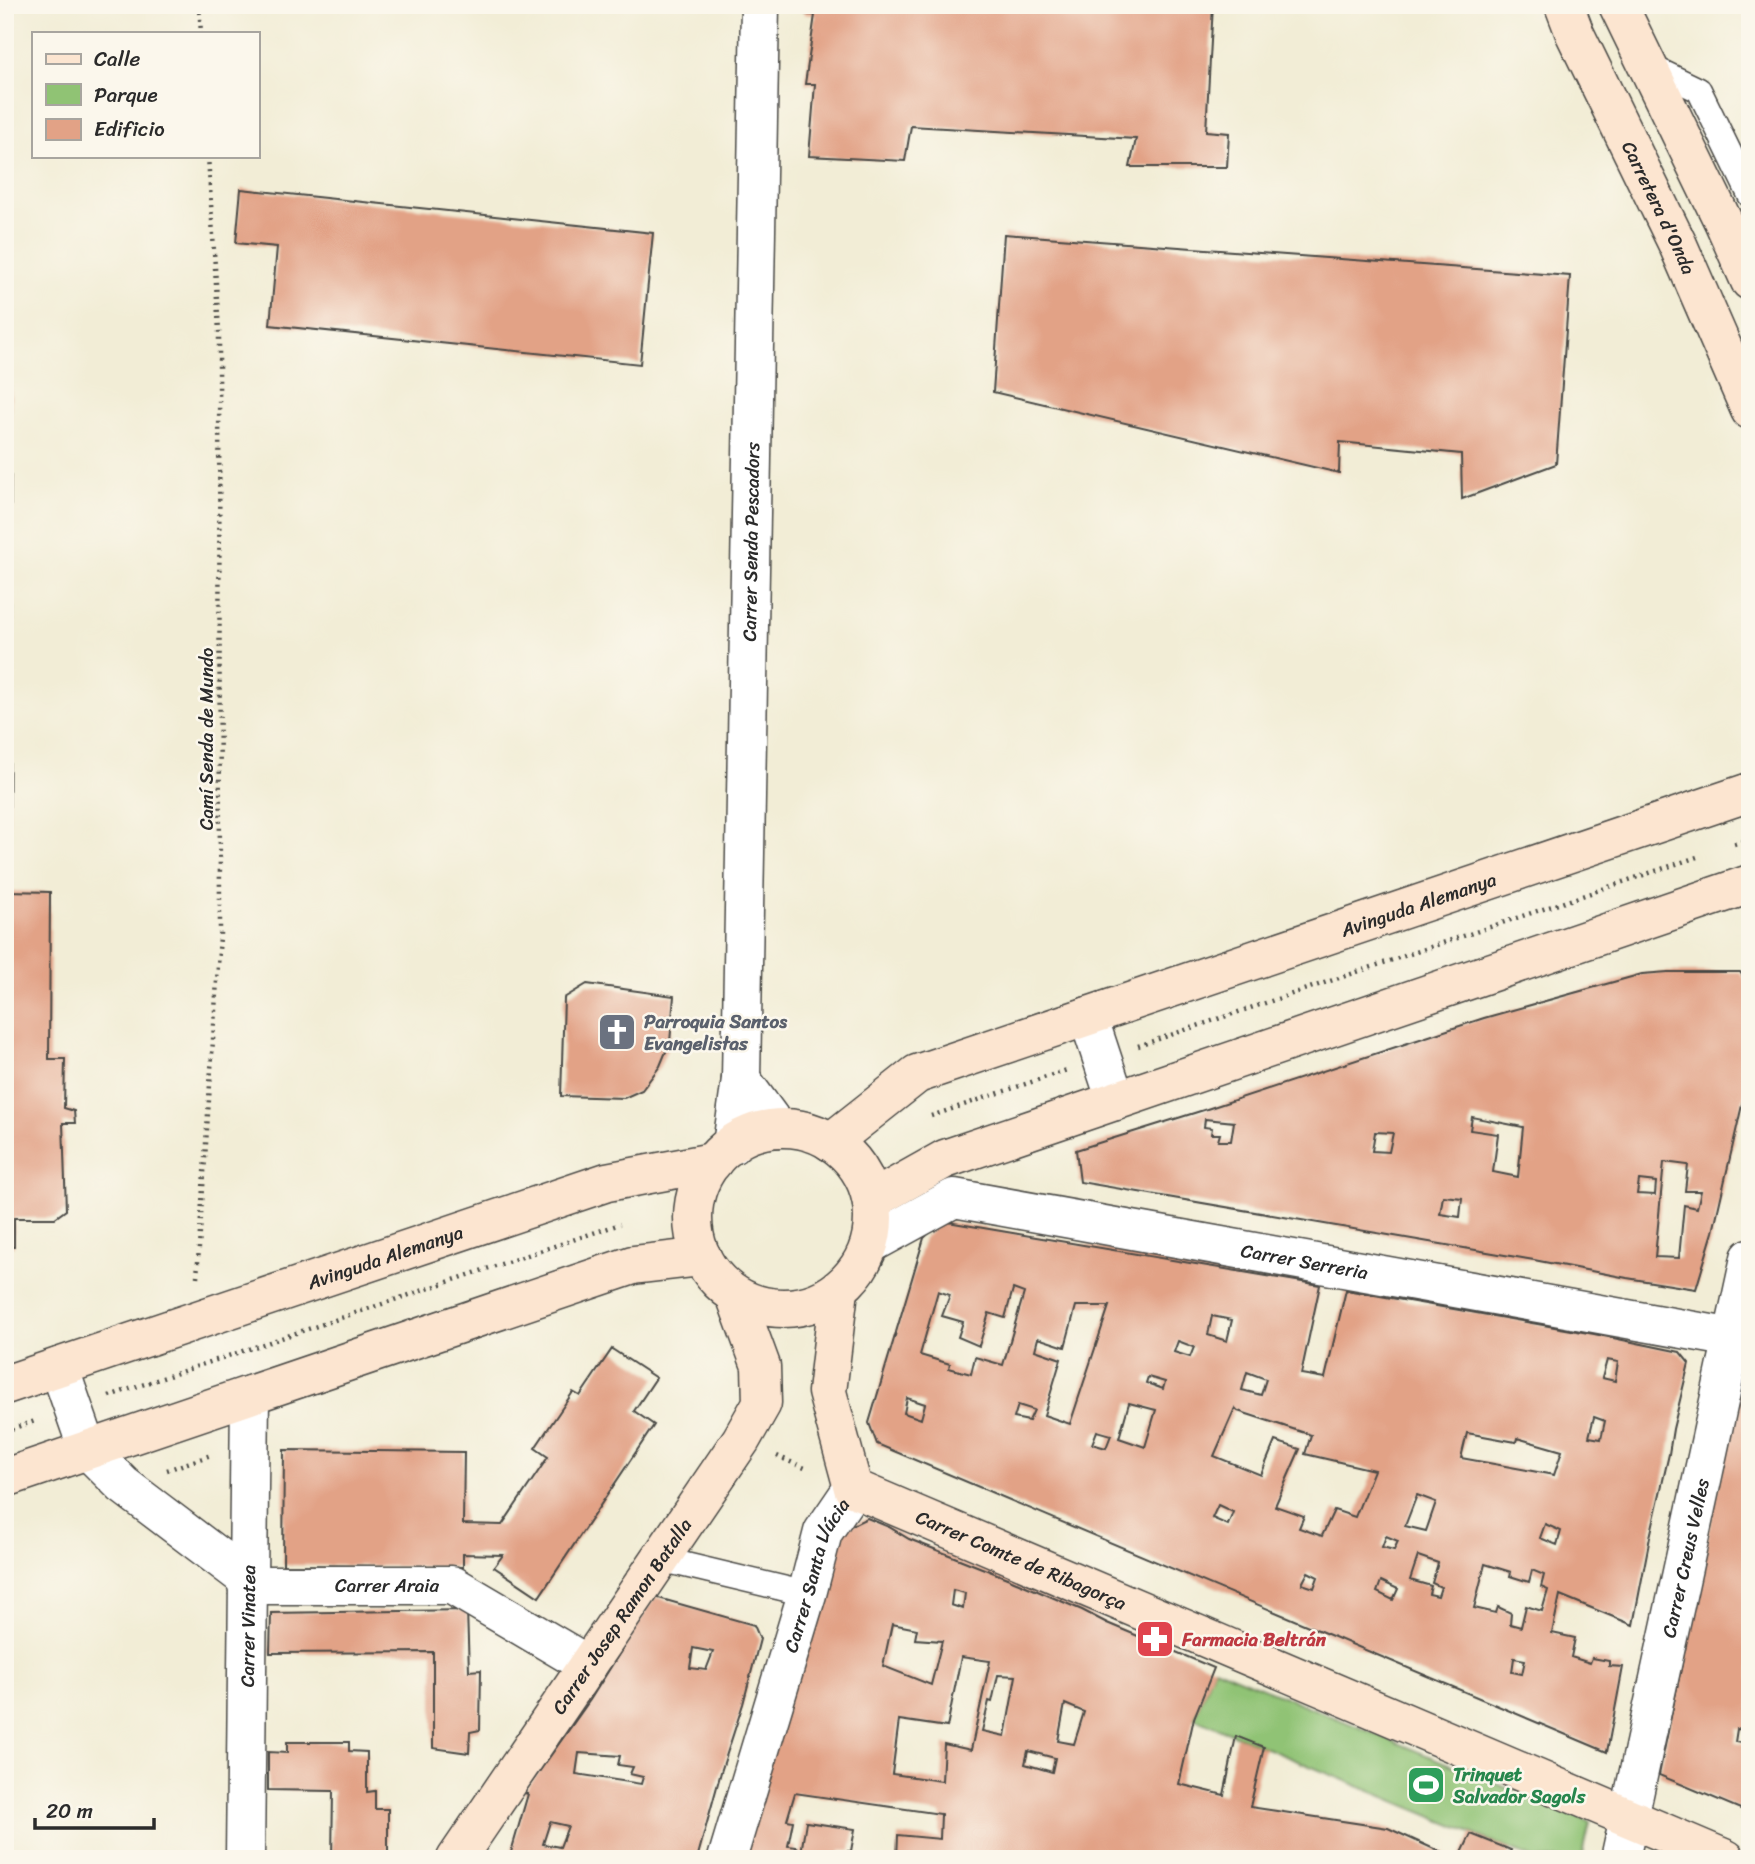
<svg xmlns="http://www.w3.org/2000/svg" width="1755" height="1864" font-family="Sriracha,sans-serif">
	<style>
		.green { fill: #90c374; stroke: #5e7750; stroke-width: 2 }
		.building { fill: #e2a286; fill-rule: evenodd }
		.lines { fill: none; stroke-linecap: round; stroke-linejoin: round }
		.lane-casing { stroke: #494845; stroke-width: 27 }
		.street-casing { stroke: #494845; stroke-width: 41 }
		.secondary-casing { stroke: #494845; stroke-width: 41 }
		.path { stroke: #494845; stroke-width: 4.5; stroke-dasharray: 2 5; stroke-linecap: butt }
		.lane { stroke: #fff; stroke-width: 24 }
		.street { stroke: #fff; stroke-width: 38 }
		.secondary { stroke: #fce5d0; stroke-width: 38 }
		.labels { text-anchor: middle; stroke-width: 5; stroke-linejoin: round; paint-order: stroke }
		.street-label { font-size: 19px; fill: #2b2b2b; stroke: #fbf7ec }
		.worship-label { font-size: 19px; font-weight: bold; fill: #5b616d; stroke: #fbf7ec; text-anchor: start }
		.health-label { font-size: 19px; font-weight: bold; fill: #be3a42; stroke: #fbf7ec; text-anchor: start }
		.leisure-label { font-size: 19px; font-weight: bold; fill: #27864d; stroke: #fbf7ec; text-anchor: start }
	</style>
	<rect width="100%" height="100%" fill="#fbf7ec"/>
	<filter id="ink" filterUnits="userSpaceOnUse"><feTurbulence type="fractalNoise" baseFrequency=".0143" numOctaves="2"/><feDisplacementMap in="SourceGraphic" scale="14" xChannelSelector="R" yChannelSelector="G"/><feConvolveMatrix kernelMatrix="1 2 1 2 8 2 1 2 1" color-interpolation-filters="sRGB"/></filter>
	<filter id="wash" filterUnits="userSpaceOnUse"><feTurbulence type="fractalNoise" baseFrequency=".00686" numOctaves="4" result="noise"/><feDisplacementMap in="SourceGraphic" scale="28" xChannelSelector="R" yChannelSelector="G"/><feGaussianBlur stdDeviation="1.57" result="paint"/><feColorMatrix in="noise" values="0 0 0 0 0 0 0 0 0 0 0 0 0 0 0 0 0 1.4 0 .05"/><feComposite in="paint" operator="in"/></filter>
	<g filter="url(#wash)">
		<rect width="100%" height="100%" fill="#f2edd6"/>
		<!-- green -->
		<path class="green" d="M1214 1668 1590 1822 1582 1859H1534L1194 1718Z"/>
		<g id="blocks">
			<!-- building -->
			<g class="building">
				<path d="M806 5H1213L1206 131 1229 133 1227 167H1130L1136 139 911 126 905 161 809 156 815 84H805L815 15 804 14Z"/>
				<path d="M241 189 653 233 640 364 270 325 277 247 236 243Z"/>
				<path d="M1004 234 1570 276 1556 464 1462 499 1461 454 1340 442 1339 473 993 392Z"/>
				<path d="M5 357H11L9 891 50 892 49 1059H65L64 1108 74 1111 75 1123H63L66 1210 55 1218H14V1247H5Z"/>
				<path d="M1668 972H1740L1750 986V1070L1713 1232 1696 1289 1627 1278 1534 1260 1080 1182 1076 1150 1207 1109 1484 1018 1642 974ZM1472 1117 1523 1127 1518 1177 1493 1172 1498 1134 1470 1130ZM1205 1119 1234 1122 1231 1141H1218L1220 1134H1211L1212 1128 1204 1127ZM1375 1132 1393 1133 1389 1152 1372 1151ZM1664 1162 1688 1165 1685 1191H1701L1697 1208 1684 1205 1679 1258 1655 1257ZM1639 1180 1656 1182 1655 1195 1637 1194ZM1443 1196 1462 1198 1460 1217 1440 1214Z"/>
				<path d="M587 984 674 996 670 1042 660 1066 642 1090 624 1098 561 1096 564 998Z"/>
				<path d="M942 1221 1320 1285 1301 1374 1325 1378 1346 1290 1594 1334 1680 1352 1689 1363 1673 1429 1669 1454 1650 1537 1633 1625 1560 1595 1552 1633 1575 1638 1571 1657 1590 1663 1592 1658 1609 1661V1666L1623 1667 1607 1752 877 1444 869 1423 924 1238ZM1013 1289 1024 1293 1003 1365 975 1357 971 1374 949 1368 950 1364 920 1355 938 1291 950 1295 942 1316 963 1322 958 1337 979 1346 989 1313 1005 1318ZM1076 1306H1109L1070 1424 1044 1415 1061 1359 1035 1350 1038 1338 1065 1347ZM1212 1316 1232 1320 1227 1341 1208 1335ZM1178 1341 1194 1347 1190 1357 1174 1352ZM1607 1360 1618 1362 1615 1381 1602 1378ZM1247 1372 1266 1379 1261 1395 1242 1390ZM1148 1377 1165 1382 1163 1389 1146 1383ZM907 1398 925 1404 921 1419 904 1413ZM1129 1403 1156 1410 1145 1447 1119 1438ZM1018 1405 1034 1410 1029 1421 1014 1418ZM1235 1408 1238 1411 1311 1435 1305 1454 1374 1470 1355 1517 1334 1510 1322 1536 1299 1528 1304 1516 1275 1506 1300 1449 1275 1441 1261 1475 1214 1456ZM1594 1417 1605 1421 1601 1439 1589 1437ZM1097 1431 1111 1435 1106 1448 1092 1444ZM1467 1433 1516 1442 1517 1438 1562 1451 1554 1475 1461 1458ZM1417 1495 1436 1502 1426 1531 1405 1526ZM1218 1505 1233 1512 1228 1525 1212 1518ZM1545 1524 1561 1531 1557 1545 1540 1538ZM1386 1536 1398 1541 1394 1550 1382 1547ZM1418 1556 1438 1563 1432 1583 1441 1587 1438 1596 1429 1594 1431 1586 1410 1580ZM1485 1564 1511 1572 1510 1576 1529 1582 1532 1570 1544 1575 1541 1587 1548 1590 1542 1611 1526 1606 1521 1627 1510 1624 1511 1613 1498 1607 1496 1613 1474 1608ZM1308 1572 1318 1577 1314 1588 1302 1584ZM1381 1581 1398 1589 1393 1600 1377 1592ZM1514 1658 1525 1660 1522 1674 1512 1672Z"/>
				<path d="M612 1349 656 1378 634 1411 654 1425 539 1597 494 1567 503 1555 463 1554V1567L283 1565 284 1450 464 1452 463 1524 502 1525 548 1457 535 1448 573 1392 580 1396Z"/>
				<path d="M1744 1361 1750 1362V1730L1737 1729 1735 1742 1750 1744V1813L1659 1775Z"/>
				<path d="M867 1518 889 1527 909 1539 1007 1578 1082 1610 1107 1623 1214 1668 1194 1718 1179 1784 1224 1795 1236 1736 1264 1747 1250 1807 1388 1828 1456 1859H897L898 1835 940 1839 941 1814 795 1793 787 1820 793 1821 788 1846 797 1847 794 1852 801 1853 806 1822 855 1829 851 1851H840L839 1859H740L834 1534ZM953 1590 965 1593 963 1609 951 1605ZM892 1624 917 1629 915 1639 942 1641 931 1685 883 1666ZM961 1657 990 1661 971 1750 944 1744 942 1781 892 1774 899 1720 947 1727ZM998 1675 1016 1676 1005 1736 982 1731 989 1701 992 1702ZM1065 1704 1084 1712 1074 1744 1058 1741ZM1028 1751 1055 1758 1052 1772 1025 1764Z"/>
				<path d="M655 1597 754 1625 760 1639 743 1704 721 1772 697 1859H509L528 1794 524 1793 590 1700ZM693 1648 713 1652 706 1670 690 1668ZM579 1753 620 1756 618 1765 633 1767 630 1774 643 1777 641 1784 576 1774ZM550 1822 568 1826 560 1847 543 1844Z"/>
				<path d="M467 1610 469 1671 481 1670 480 1730 470 1732 469 1753 433 1748V1652L270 1653 271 1613Z"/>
				<path d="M287 1742H349V1751L367 1752V1792L375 1791V1809H388V1859H332L333 1791 268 1790V1752L287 1753Z"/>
				<path d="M1471 1834 1511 1850 1507 1859H1459Z"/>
				<path d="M1653 1852 1669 1859H1643Z"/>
			</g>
		</g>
	</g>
	<g filter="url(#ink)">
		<use href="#blocks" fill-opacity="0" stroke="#494845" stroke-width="2"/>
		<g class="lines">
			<defs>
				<g id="lane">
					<path d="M1647 65 1699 90 1750 195"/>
					<path d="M660 1559 807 1594"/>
				</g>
				<g id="street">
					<path d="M1088 1016 1116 1101"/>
					<path d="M741 1079 777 1128"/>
					<path id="s1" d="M732 1145 741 1079 760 5"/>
					<path id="s2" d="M870 1244 954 1198 1750 1341"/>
					<path d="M59 1367 88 1450 123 1485 247 1579"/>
					<path id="s3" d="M247 1585H452L588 1665"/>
					<path id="s4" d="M245 1859 250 1395"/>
					<path id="s5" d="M727 1859 807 1594 823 1532 853 1488"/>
					<path id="s6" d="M1620 1859 1750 1258"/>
				</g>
				<g id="secondary">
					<path id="s7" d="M1564 5 1575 34 1678 245 1750 410"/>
					<path d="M1618 5 1724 223 1750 281"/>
					<circle cx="783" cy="1218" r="90"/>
					<path id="s8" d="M831 1142 917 1074 1750 792"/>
					<path d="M872 1200 945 1159 1750 884"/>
					<path id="s9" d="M839 1290 827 1392 853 1488 1726 1859"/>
					<path id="s10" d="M5 1385 607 1182 713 1162"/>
					<path d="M5 1478 633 1265 702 1257"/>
					<path id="s11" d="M456 1859 741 1440 762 1403 761 1366 735 1295"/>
				</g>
			</defs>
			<!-- lane casing -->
			<use href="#lane" class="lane-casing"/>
			<!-- street casing -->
			<use href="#street" class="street-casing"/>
			<!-- secondary casing -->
			<use href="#secondary" class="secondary-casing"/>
			<!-- path -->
			<g class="path">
				<path d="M199 5 201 33"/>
				<path d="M1734 844 1750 839"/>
				<path d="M1138 1046 1700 856"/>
				<path d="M931 1116 1067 1070"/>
				<path d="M197 1277 220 936 219 331 208 156"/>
				<path d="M109 1396 620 1224"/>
				<path d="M5 1431 38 1420"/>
				<path d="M777 1456 807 1469"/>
				<path d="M167 1470 211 1455"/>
			</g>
			<!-- lane -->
			<use href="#lane" class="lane"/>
			<!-- street -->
			<use href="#street" class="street"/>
			<!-- secondary -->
			<use href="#secondary" class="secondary"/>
		</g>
	</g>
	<!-- icons -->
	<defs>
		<symbol id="church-square" viewBox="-11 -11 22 22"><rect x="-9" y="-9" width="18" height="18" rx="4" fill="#6b7280" stroke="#fbf7ec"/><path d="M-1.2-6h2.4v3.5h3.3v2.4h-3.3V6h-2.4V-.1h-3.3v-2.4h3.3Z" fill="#fff"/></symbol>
		<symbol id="pharmacy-square" viewBox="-11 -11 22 22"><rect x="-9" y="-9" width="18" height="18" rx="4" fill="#e0444e" stroke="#fbf7ec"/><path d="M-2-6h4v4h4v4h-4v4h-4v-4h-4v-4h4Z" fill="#fff"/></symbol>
		<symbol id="stadium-square" viewBox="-11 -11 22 22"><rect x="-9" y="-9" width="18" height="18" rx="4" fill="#2e9e5b" stroke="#fbf7ec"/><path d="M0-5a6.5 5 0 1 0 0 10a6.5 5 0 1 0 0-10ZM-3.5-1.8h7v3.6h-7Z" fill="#fff"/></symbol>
	</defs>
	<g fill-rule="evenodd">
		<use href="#church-square" x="595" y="1010" width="44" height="44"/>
		<use href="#pharmacy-square" x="1133" y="1617" width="44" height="44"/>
		<use href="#stadium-square" x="1404" y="1763" width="44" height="44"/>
	</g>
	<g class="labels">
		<!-- street labels -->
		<g class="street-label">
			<text dy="7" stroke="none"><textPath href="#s7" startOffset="224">Carretera d'Onda</textPath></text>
			<text dy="7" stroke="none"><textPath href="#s1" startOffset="604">Carrer Senda Pescadors</textPath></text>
			<text transform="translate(206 739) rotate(-90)" y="7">Camí Senda de Mundo</text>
			<text dy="7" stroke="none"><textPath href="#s8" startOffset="639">Avinguda Alemanya</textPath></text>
			<text dy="7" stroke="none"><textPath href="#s10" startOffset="401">Avinguda Alemanya</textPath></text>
			<text dy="7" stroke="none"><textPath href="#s2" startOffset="452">Carrer Serreria</textPath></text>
			<text dy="7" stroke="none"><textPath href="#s6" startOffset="308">Carrer Creus Velles</textPath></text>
			<text dy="7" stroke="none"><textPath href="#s9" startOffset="385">Carrer Comte de Ribagorça</textPath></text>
			<text dy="7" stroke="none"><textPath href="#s5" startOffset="298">Carrer Santa Llúcia</textPath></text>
			<text dy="7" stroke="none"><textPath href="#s3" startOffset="140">Carrer Araia</textPath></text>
			<text dy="7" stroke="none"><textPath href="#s11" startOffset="294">Carrer Josep Ramon Batalla</textPath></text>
			<text dy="7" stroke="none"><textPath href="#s4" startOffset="233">Carrer Vinatea</textPath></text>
		</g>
		<!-- worship labels -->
		<g class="worship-label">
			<text x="644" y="1028">Parroquia Santos<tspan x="644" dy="22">Evangelistas</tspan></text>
		</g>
		<!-- health labels -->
		<g class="health-label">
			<text x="1182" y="1646">Farmacia Beltrán</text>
		</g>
		<!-- leisure labels -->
		<g class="leisure-label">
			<text x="1453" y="1781">Trinquet<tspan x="1453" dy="22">Salvador Sagols</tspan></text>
		</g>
	</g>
	<!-- margin -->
	<rect width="1755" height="1864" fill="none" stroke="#fbf7ec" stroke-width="28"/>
	<!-- legend -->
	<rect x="32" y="32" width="228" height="126" fill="#fbf7ec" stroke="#a8a59f" stroke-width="2"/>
	<rect x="46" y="54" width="35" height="10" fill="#fce5d0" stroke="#a8a59f" stroke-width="2"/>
	<text x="94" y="66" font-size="21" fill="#2b2b2b">Calle</text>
	<rect x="46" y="84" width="35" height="21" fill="#90c374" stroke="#a8a59f" stroke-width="2"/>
	<text x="94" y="102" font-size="21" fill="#2b2b2b">Parque</text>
	<rect x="46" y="119" width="35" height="21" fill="#e2a286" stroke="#a8a59f" stroke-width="2"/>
	<text x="94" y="136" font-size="21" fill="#2b2b2b">Edificio</text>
	<!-- scale -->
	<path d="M35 1818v10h119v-10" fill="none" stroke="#2b2b2b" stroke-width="3.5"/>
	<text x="46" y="1818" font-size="21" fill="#2b2b2b" stroke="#fbf7ec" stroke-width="5" paint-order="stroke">20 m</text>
</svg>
